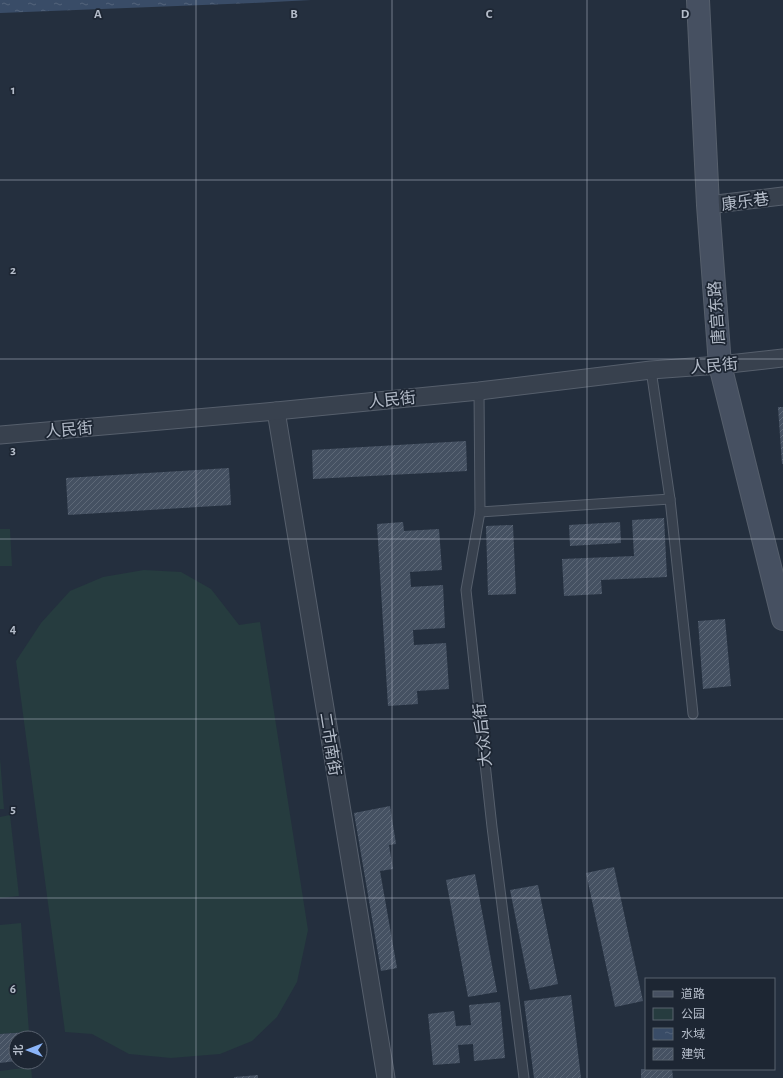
<svg xmlns="http://www.w3.org/2000/svg" width="783" height="1078" font-family="'Alegreya Sans','Noto Sans SC',sans-serif">
	<style>
		.green { fill: #263c3f }
		.water { fill: url(#water-ripples) }
		.building { fill: url(#building-hatch) }
		.lines { fill: none; stroke-linecap: round; stroke-linejoin: round }
		.lane-casing { stroke: #565f6c; stroke-width: 11 }
		.street-casing { stroke: #565f6c; stroke-width: 19 }
		.secondary-casing { stroke: #565f6c; stroke-width: 24 }
		.lane { stroke: #38414e; stroke-width: 9 }
		.street { stroke: #38414e; stroke-width: 17 }
		.secondary { stroke: #465061; stroke-width: 22 }
		.grid { fill: none; stroke: #b4bcc9; stroke-width: 1; stroke-opacity: 0.55 }
		.labels { text-anchor: middle; stroke-width: 3.5; stroke-linejoin: round; paint-order: stroke }
		.street-label { font-size: 16px; fill: #b4bcc9; stroke: #1d2633 }
		.grid-label { font-size: 13px; text-anchor: middle; font-weight: bold; fill: #b4bcc9; stroke: #1d2633; stroke-width: 3.5; stroke-linejoin: round; paint-order: stroke }
	</style>
	<defs>
		<pattern id="water-ripples" width="26" height="14" patternUnits="userSpaceOnUse"><rect width="26" height="14" fill="#394c67"/><path d="M2 4q2-2 4 0t4 0M15 11q2-2 4 0t4 0" fill="none" stroke="#53647b"/></pattern>
		<pattern id="building-hatch" width="6" height="6" patternUnits="userSpaceOnUse"><rect width="6" height="6" fill="#455162"/><path d="M-1 1l2-2M0 6l6-6M5 7l2-2" fill="none" stroke="#5d6877"/></pattern>
	</defs>
	<rect width="100%" height="100%" fill="#242f3e"/>
	<!-- green -->
	<g class="green">
		<path d="M0 529H10L12 566H0Z"/>
		<path d="M144 570 181 572 211 589 239 625 260 622 308 930 297 982 277 1017 252 1041 220 1054 171 1058 129 1054 92 1034 65 1032 16 661 41 623 70 591 103 577Z"/>
		<path d="M0 758 4 809H0Z"/>
		<path d="M10 815 19 896 0 898V817Z"/>
		<path d="M21 923 29 1032 0 1034V925Z"/>
		<path d="M31 1067 32 1078H0V1071Z"/>
	</g>
	<!-- water -->
	<path class="water" d="M0 0H311L253 3 0 13Z"/>
	<!-- building -->
	<g class="building">
		<path d="M778 407H783V464H782Z"/>
		<path d="M466 441 467 471 313 479 312 450Z"/>
		<path d="M229 468 231 505 68 515 66 478Z"/>
		<path d="M664 518 667 577 601 580 602 594 564 596 562 559 634 556 632 520Z"/>
		<path d="M403 522 404 531 439 529 442 570 410 572 411 587 443 585 445 628 413 630 414 645 446 643 449 689 417 691 418 704 388 706 377 524Z"/>
		<path d="M620 522 621 543 570 546 569 525Z"/>
		<path d="M513 525 516 594 488 595 486 526Z"/>
		<path d="M725 619 731 686 703 689 698 621Z"/>
		<path d="M390 806 396 844 389 845 393 869 380 871 397 968 381 971 354 813Z"/>
		<path d="M614 867 643 1001 615 1007 586 873Z"/>
		<path d="M475 874 497 992 468 997 446 880Z"/>
		<path d="M538 885 558 984 530 990 510 890Z"/>
		<path d="M571 995 581 1078H534L524 1001Z"/>
		<path d="M500 1002 505 1058 474 1061 473 1044 458 1045 460 1063 433 1065 428 1014 454 1011 456 1026 471 1025 469 1005Z"/>
		<path d="M29 1032V1038H16V1061L0 1063V1034Z"/>
		<path d="M641 1069H672L673 1078H641Z"/>
		<path d="M258 1075V1078H234V1077Z"/>
	</g>
	<g class="lines">
		<defs>
			<g id="lane">
				<path d="M651 370 670 499 693 714"/>
				<path d="M479 391 480 512 466 590 492 827 524 1078"/>
				<path d="M480 512 670 499"/>
			</g>
			<g id="street">
				<path d="M708 205 783 196"/>
				<path d="M276 411 386 1078"/>
				<path d="M0 435 276 411 479 391 651 370 720 365 783 358"/>
			</g>
			<path id="secondary" d="M698 0 708 205 720 365 783 619"/>
		</defs>
		<!-- lane casing -->
		<use href="#lane" class="lane-casing"/>
		<!-- street casing -->
		<use href="#street" class="street-casing"/>
		<!-- secondary casing -->
		<use href="#secondary" class="secondary-casing"/>
		<!-- lane -->
		<use href="#lane" class="lane"/>
		<!-- street -->
		<use href="#street" class="street"/>
		<!-- secondary -->
		<use href="#secondary" class="secondary"/>
	</g>
	<!-- grid -->
	<path class="grid" d="M196 0V1078M392 0V1078M587 0V1078M0 180H783M0 359H783M0 539H783M0 719H783M0 898H783"/>
	<g class="labels">
		<!-- street labels -->
		<g class="street-label">
			<text transform="translate(745 201) rotate(-7)" y="6">康乐巷</text>
			<text transform="translate(716 313) rotate(-94)" y="6">唐宫东路</text>
			<text transform="translate(714 365) rotate(-5)" y="6">人民街</text>
			<text transform="translate(392 399) rotate(-6)" y="6">人民街</text>
			<text transform="translate(69 429) rotate(-5)" y="6">人民街</text>
			<text transform="translate(482 735) rotate(-96)" y="6">大众后街</text>
			<text transform="translate(331 744) rotate(81)" y="6">二市南街</text>
		</g>
	</g>
	<g class="grid-label">
		<text x="98" y="18">A</text>
		<text x="294" y="18">B</text>
		<text x="489" y="18">C</text>
		<text x="685" y="18">D</text>
		<text x="13" y="94">1</text>
		<text x="13" y="274">2</text>
		<text x="13" y="454">3</text>
		<text x="13" y="633">4</text>
		<text x="13" y="813">5</text>
		<text x="13" y="993">6</text>
	</g>
	<!-- legend -->
	<rect x="645" y="978" width="130" height="92" fill="#1d2633" stroke="#59626f"/>
	<rect x="653" y="991" width="20" height="6" fill="#465061" stroke="#59626f"/>
	<text x="681" y="998" font-size="12" fill="#b4bcc9">道路</text>
	<rect x="653" y="1008" width="20" height="12" fill="#263c3f" stroke="#59626f"/>
	<text x="681" y="1018" font-size="12" fill="#b4bcc9">公园</text>
	<rect x="653" y="1028" width="20" height="12" fill="url(#water-ripples)" stroke="#59626f"/>
	<text x="681" y="1038" font-size="12" fill="#b4bcc9">水域</text>
	<rect x="653" y="1048" width="20" height="12" fill="url(#building-hatch)" stroke="#59626f"/>
	<text x="681" y="1058" font-size="12" fill="#b4bcc9">建筑</text>
	<!-- north arrow -->
	<g transform="translate(28 1050) rotate(270)"><circle r="19" fill="#1d2633" stroke="#59626f"/>
	<path d="M0-3L7 15L0 10L-7 15Z" fill="#8ab4f8"/>
	<text y="-6" font-size="11" font-weight="bold" text-anchor="middle" fill="#b4bcc9">北</text>
	</g>
</svg>
